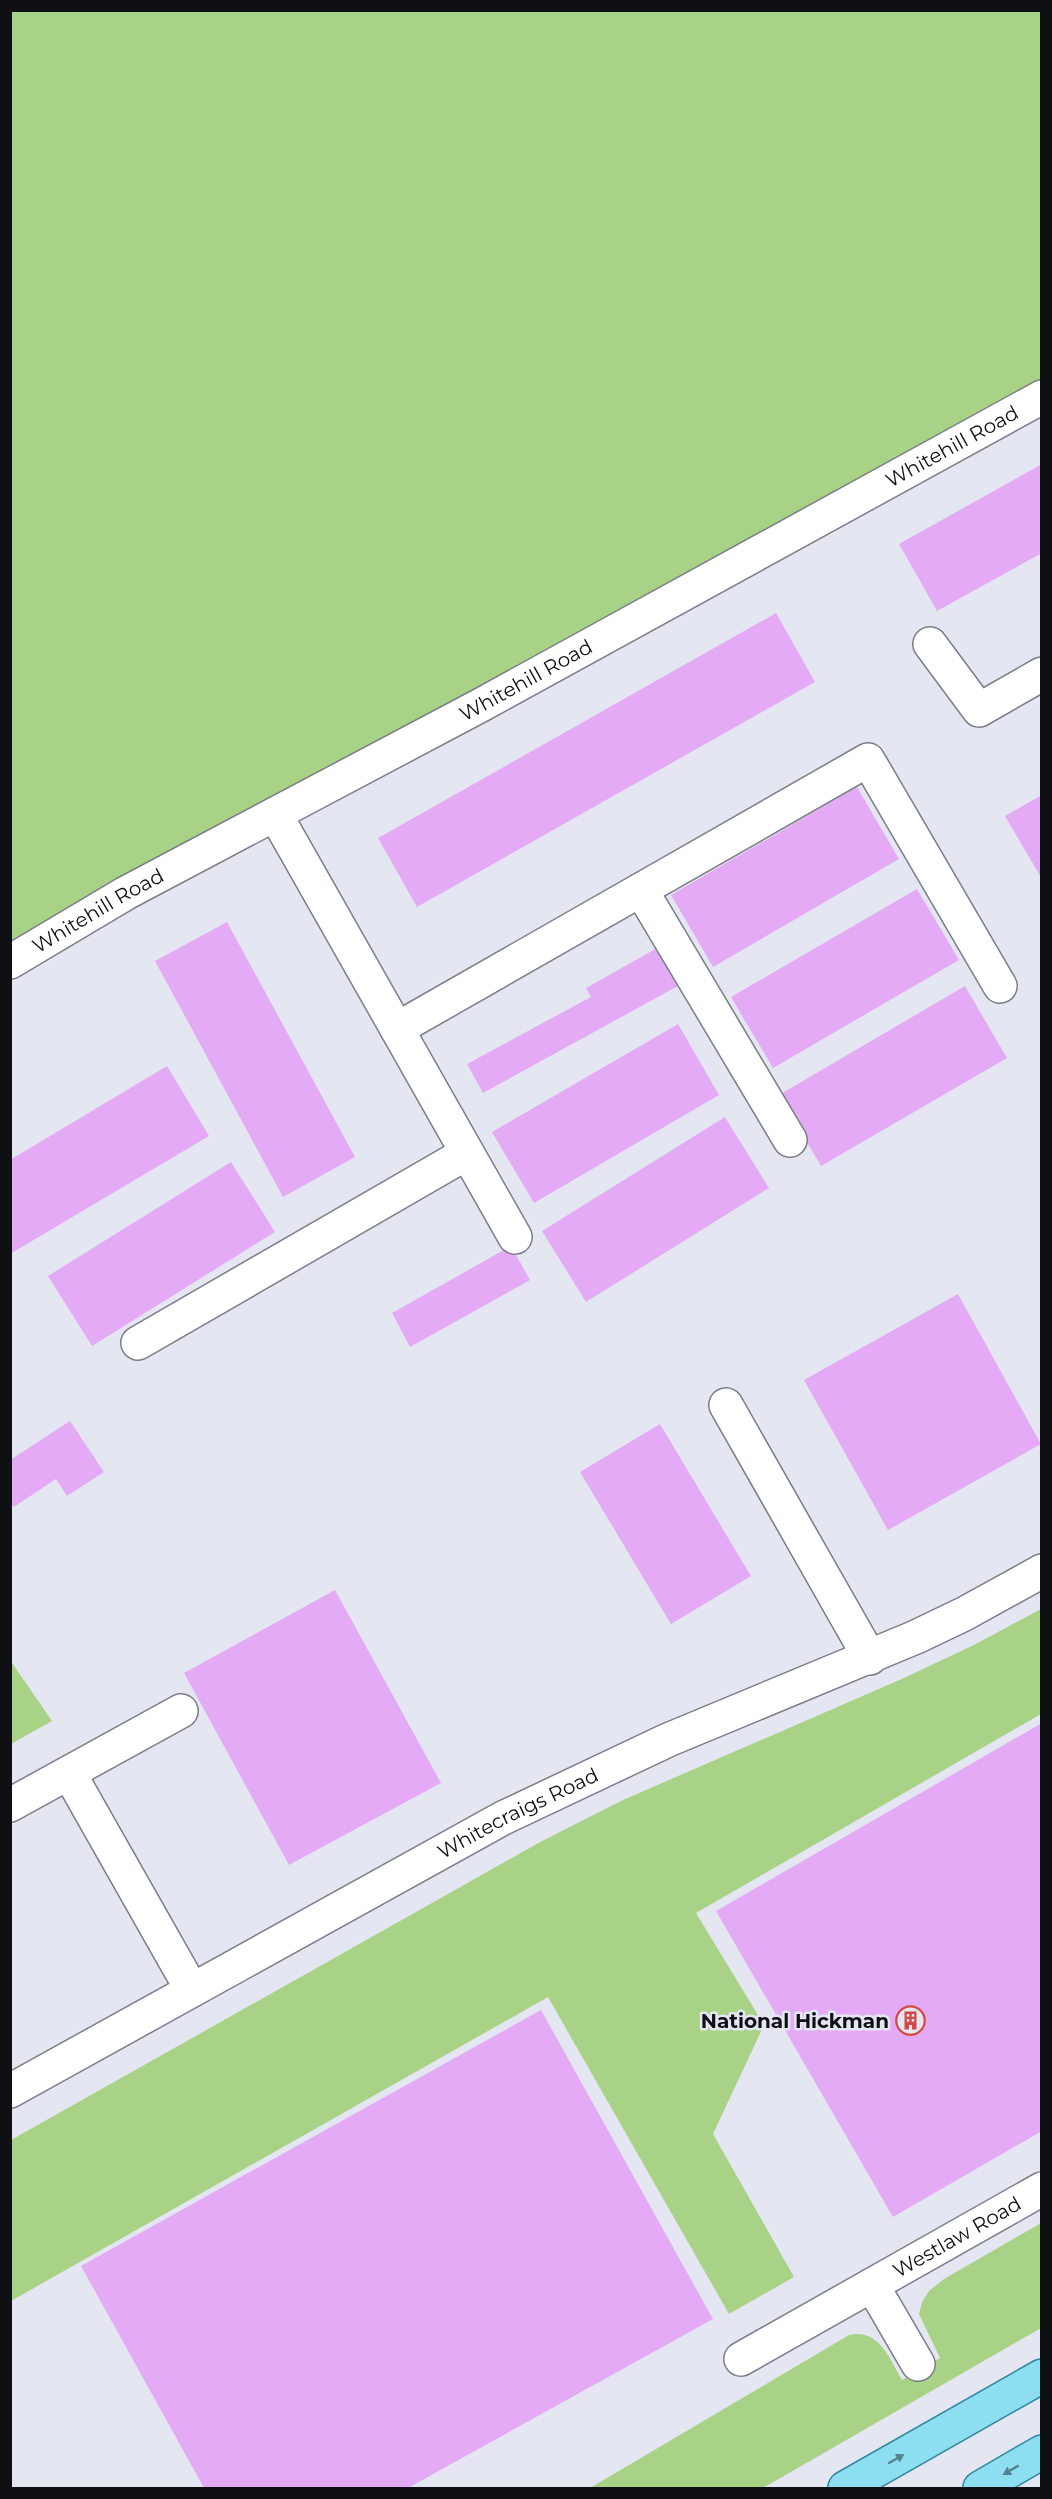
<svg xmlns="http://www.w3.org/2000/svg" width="1052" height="2499" font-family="Montserrat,sans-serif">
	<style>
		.green { fill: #a8d285 }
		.building { fill: #e5aaf5 }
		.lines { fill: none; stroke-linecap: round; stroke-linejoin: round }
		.minor-casing { stroke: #7b7e88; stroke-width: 36 }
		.major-casing { stroke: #31889e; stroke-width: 36 }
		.minor { stroke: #fff; stroke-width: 33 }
		.major { stroke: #8edef2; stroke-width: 33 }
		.oneway { fill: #55818e }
		.labels { text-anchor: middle; stroke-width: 5; stroke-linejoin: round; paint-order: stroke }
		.street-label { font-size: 20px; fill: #0f1014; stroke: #e4e7f2 }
		.poi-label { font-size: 20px; font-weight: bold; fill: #0f1014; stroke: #e4e7f2; text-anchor: end }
	</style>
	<rect width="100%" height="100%" fill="#e4e7f2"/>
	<!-- green -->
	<g class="green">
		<path d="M11 11H1041V397L11 962Z"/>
		<path d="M1041 1609V1714L696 1913 764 2025 713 2134 794 2277 729 2314 548 1997 11 2301V2140L542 1841 623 1800 904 1678 974 1645Z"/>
		<path d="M10 1660 52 1721 11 1744H10Z"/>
		<path d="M1041 2223V2328L763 2488H590L849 2335C879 2328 889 2358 902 2380L940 2358 919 2314 922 2302 929 2291 944 2279Z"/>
	</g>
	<!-- building -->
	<g class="building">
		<path d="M1042 464V553L937 611 899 544Z"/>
		<path d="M776 613 815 682 417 907 378 838Z"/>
		<path d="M857 787 899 859 713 967 671 895Z"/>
		<path d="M1042 795V879L1005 816Z"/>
		<path d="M917 889 959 960 773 1068 731 997Z"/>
		<path d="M227 922 355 1157 283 1197 155 961Z"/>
		<path d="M666 943 687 981 483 1093 467 1064 591 997 586 988Z"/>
		<path d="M965 986 1007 1058 821 1166 779 1095Z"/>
		<path d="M678 1024 719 1095 534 1203 492 1132Z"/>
		<path d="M167 1066 209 1136 10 1254V1160Z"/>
		<path d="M725 1117 769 1188 586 1302 542 1231Z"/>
		<path d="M231 1162 275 1232 92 1346 48 1276Z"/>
		<path d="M511 1246 530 1280 410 1347 392 1313Z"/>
		<path d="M958 1294 1041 1444 888 1530 804 1380Z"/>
		<path d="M70 1421 104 1472 67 1496 56 1479 14 1507 10 1502V1460Z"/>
		<path d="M660 1424 751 1576 671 1624 580 1472Z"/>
		<path d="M335 1590 441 1783 289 1865 184 1673Z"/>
		<path d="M1042 1723V2131L893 2217 716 1911Z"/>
		<path d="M541 2010 713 2319 408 2488H204L81 2266Z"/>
	</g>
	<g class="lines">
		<defs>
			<g id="minor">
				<path d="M930 644 979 710 1042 674"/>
				<path d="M275 814 515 1237"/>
				<path d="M641 890 790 1140"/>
				<path id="s1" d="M10 962 126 893 481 705 1042 397"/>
				<path d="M397 1029 868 760 1000 986"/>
				<path d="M138 1343 467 1153"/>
				<path d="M726 1405 870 1658"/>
				<path d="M69 1773 192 1990"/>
				<path d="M10 1805 181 1711"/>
				<path id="s2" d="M10 2091 503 1818 668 1740 916 1637 964 1614 1042 1571"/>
				<path d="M872 2285 918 2364"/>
				<path id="s3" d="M741 2359 1042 2189"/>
			</g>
			<g id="major">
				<path d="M845 2488 1042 2376"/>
				<path d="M980 2488 1042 2452"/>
			</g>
		</defs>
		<!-- minor casing -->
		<use href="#minor" class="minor-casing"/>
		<!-- major casing -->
		<use href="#major" class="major-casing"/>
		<!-- minor -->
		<use href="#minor" class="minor"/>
		<!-- major -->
		<use href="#major" class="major"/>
	</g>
	<!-- one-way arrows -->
	<defs><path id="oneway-solid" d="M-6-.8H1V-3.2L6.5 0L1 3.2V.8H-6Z" transform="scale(1.5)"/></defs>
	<g class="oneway">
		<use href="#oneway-solid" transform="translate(896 2459) rotate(-30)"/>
		<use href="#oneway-solid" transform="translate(1011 2470) rotate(150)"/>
	</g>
	<!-- icons -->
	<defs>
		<symbol id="building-ring" viewBox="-11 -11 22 22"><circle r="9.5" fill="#e4e7f2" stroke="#d64842" stroke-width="1.5"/><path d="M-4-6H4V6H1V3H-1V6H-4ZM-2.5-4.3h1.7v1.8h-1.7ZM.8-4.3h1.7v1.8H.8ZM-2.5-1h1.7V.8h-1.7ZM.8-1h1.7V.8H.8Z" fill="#d64842"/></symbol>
	</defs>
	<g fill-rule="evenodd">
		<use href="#building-ring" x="894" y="2004" width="33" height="33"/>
	</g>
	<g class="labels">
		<!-- street labels -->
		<g class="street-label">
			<text dy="7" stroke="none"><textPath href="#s1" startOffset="1074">Whitehill Road</textPath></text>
			<text dy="7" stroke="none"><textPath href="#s1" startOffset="588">Whitehill Road</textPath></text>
			<text dy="7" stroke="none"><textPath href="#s1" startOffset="102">Whitehill Road</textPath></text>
			<text dy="7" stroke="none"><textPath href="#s2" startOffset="579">Whitecraigs Road</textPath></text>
			<text dy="7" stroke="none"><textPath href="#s3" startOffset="248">Westlaw Road</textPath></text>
		</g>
		<!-- poi labels -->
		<g class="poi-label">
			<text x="889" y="2028">National Hickman</text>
		</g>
	</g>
	<!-- border -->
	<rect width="1052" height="2499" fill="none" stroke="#0f1014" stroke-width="24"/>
</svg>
